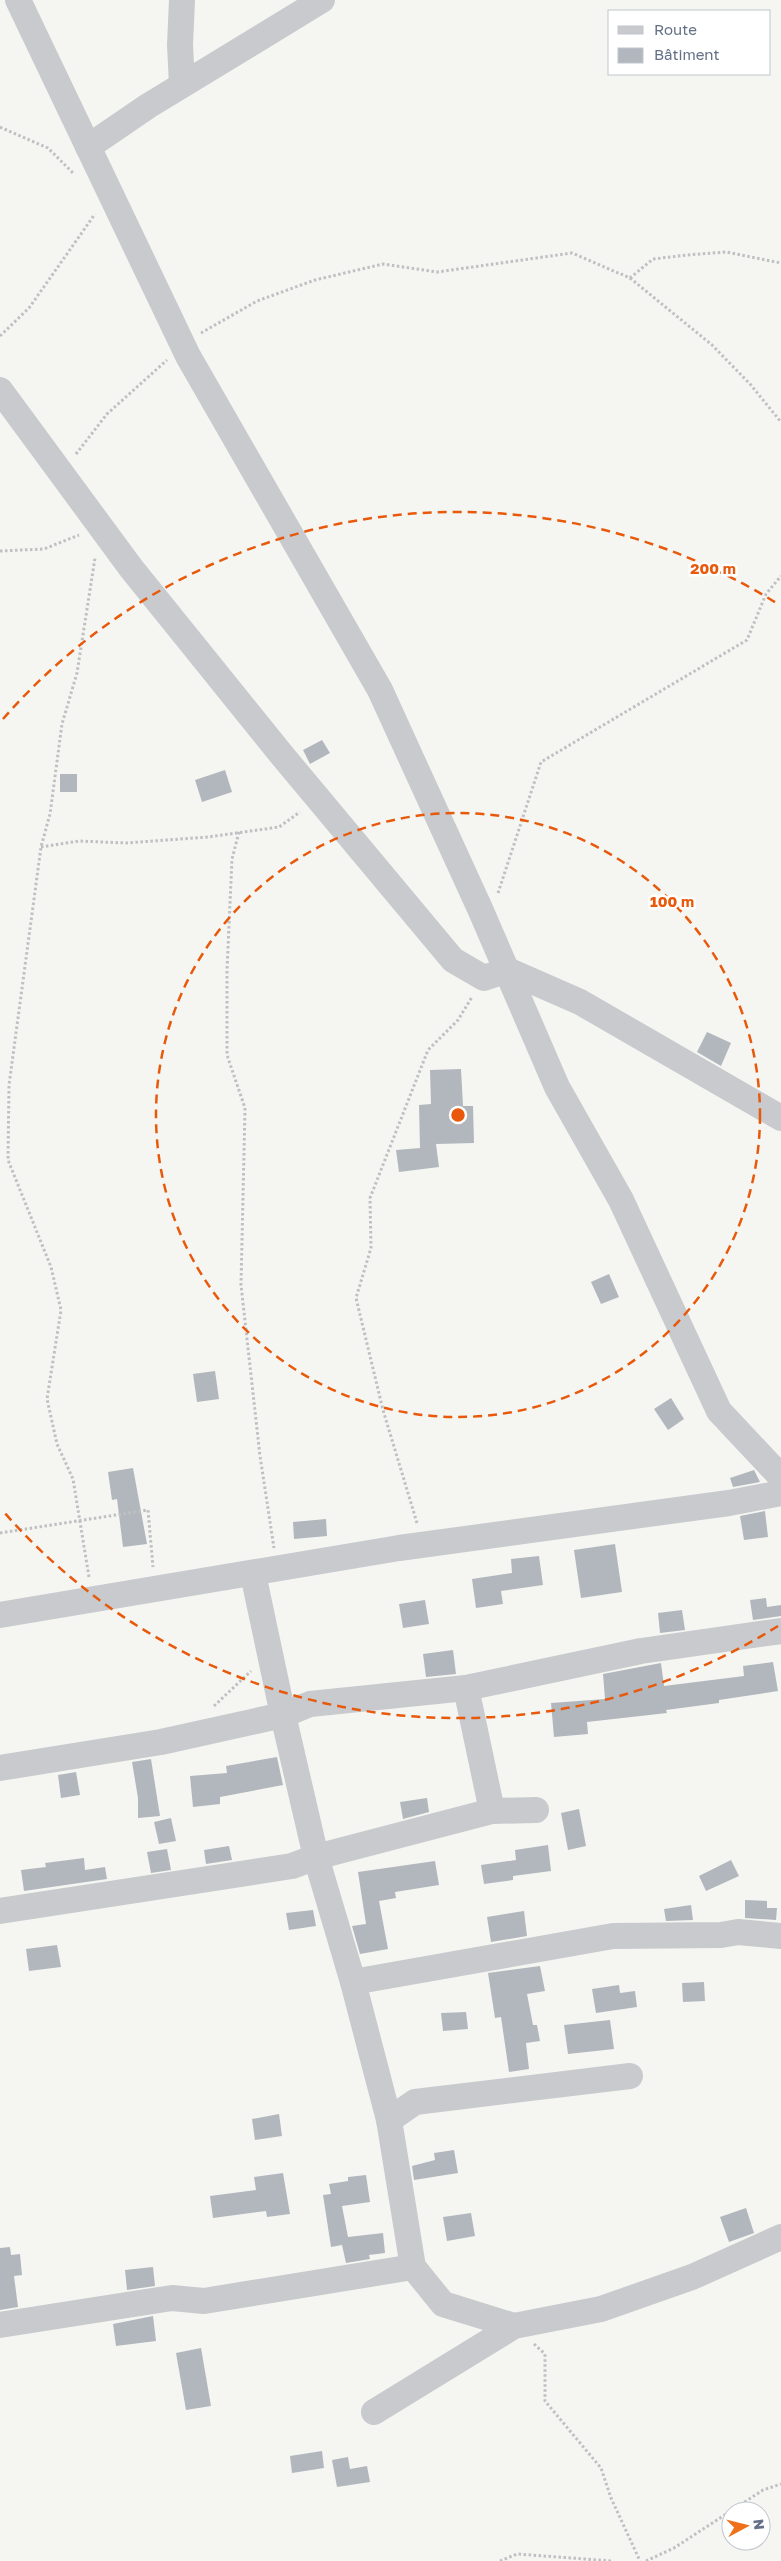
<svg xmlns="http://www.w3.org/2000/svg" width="781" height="2561" font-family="'Golos Text',sans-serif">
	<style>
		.building { fill: #b2b7be }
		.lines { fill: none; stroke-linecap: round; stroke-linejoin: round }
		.path { stroke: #bfc0c3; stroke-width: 3; stroke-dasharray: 2.5 2.5; stroke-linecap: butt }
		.minor { stroke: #c8cace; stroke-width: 26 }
		.ring { fill: none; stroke: #e8590c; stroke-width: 2.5; stroke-dasharray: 9 6 }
		.centre { fill: #e8590c; stroke: #fff; stroke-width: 2.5 }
		.ring-label { font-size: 15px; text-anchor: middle; font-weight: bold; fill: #e8590c; stroke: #fff; stroke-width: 5; stroke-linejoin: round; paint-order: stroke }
	</style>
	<rect width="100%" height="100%" fill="#f5f6f2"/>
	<!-- building -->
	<g class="building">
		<path d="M322 740 330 753 310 764 303 750Z"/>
		<path d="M225 770 232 792 202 802 195 780Z"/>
		<rect x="60" y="774" width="17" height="18"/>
		<path d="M707 1032 731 1043 721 1066 697 1052Z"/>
		<path d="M461 1069 463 1106H473L474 1143 436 1144 439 1167 399 1172 396 1150 420 1148 419 1105 431 1104 430 1070Z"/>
		<path d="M609 1274 619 1297 601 1304 591 1282Z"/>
		<path d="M215 1371 219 1399 197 1402 193 1374Z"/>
		<path d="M671 1398 684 1419 668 1430 654 1409Z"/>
		<path d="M133 1468 147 1544 123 1547 117 1499 112 1500 108 1472Z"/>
		<path d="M754 1470 760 1482 733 1487 730 1478Z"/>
		<path d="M765 1511 768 1537 744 1540 740 1516Z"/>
		<path d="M326 1519 327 1536 294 1539 293 1522Z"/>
		<path d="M615 1544 622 1592 581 1598 574 1550Z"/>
		<path d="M539 1556 543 1585 501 1591 503 1604 476 1608 472 1579 512 1573 511 1559Z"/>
		<path d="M766 1598 767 1607 781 1605V1616L753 1620 750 1600Z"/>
		<path d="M425 1600 429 1624 403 1628 399 1604Z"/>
		<path d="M682 1610 685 1630 660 1633 658 1613Z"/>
		<path d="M453 1650 456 1674 426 1677 423 1654Z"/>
		<path d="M773 1662 778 1691 719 1700V1703L666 1710 667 1713 587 1722 588 1734 554 1737 551 1703 605 1699 603 1674 661 1663 664 1686 744 1676 743 1666Z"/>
		<path d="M277 1757 283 1785 220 1797V1804L193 1807 190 1776 227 1773 226 1766Z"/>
		<path d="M151 1759 160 1816 138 1818V1798L132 1762Z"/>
		<path d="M76 1772 80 1795 61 1798 58 1775Z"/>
		<path d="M427 1798 429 1812 403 1819 400 1802Z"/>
		<path d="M579 1809 586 1846 568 1850 561 1813Z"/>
		<path d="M171 1818 176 1841 159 1844 154 1822Z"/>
		<path d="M548 1845 551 1871 513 1876V1880L484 1884 481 1865 516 1860 515 1850Z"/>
		<path d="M229 1846 232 1860 206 1864 204 1850Z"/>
		<path d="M167 1849 171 1870 151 1873 147 1852Z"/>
		<path d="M84 1858 85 1870 105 1867 107 1879 24 1891 21 1870 46 1867 45 1863Z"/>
		<path d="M731 1860 739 1876 706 1891 699 1876Z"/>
		<path d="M435 1861 439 1885 395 1892 396 1898 379 1901 388 1949 360 1954 352 1926 366 1924 358 1872Z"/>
		<path d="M745 1900 767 1901V1908H777L776 1920 745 1918Z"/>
		<path d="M691 1905 693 1920 666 1921 664 1909Z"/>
		<path d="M313 1910 316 1926 289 1930 286 1913Z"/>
		<path d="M524 1911 527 1936 491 1942 487 1917Z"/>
		<path d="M57 1945 61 1967 29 1971 26 1949Z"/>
		<path d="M540 1966 545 1991 527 1994 533 2025H537L540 2041 526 2043 529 2069 509 2072 501 2017 495 2018 488 1973Z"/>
		<path d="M704 1982 705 2001 683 2002 682 1983Z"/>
		<path d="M619 1985 620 1993 635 1991 637 2007 596 2013 592 1989Z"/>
		<path d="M466 2012 468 2029 443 2031 441 2013Z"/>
		<path d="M610 2020 614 2049 568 2054 564 2025Z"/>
		<path d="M279 2114 282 2136 255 2140 252 2119Z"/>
		<path d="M454 2150 458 2173 414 2180 412 2166 435 2160 434 2153Z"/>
		<path d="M283 2173 290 2214 267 2217 266 2211 213 2218 210 2196 256 2190 254 2177Z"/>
		<path d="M366 2175 370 2202 342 2206 348 2237 383 2233 385 2253 369 2255 370 2259 346 2263 342 2245 331 2247 323 2195 331 2194 329 2184 348 2181V2177Z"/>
		<path d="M746 2208 754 2233 729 2242 720 2217Z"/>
		<path d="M471 2213 475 2236 447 2241 443 2217Z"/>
		<path d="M10 2247 11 2255 20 2254 22 2275 14 2276 18 2307 0 2310V2248Z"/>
		<path d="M153 2267 155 2286 127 2290 125 2270Z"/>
		<path d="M153 2316 156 2341 116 2346 113 2324Z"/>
		<path d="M201 2348 211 2406 186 2410 176 2353Z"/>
		<path d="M322 2451 324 2468 292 2473 290 2456Z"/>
		<path d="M348 2457 350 2469 367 2466 370 2482 337 2487 332 2460Z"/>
	</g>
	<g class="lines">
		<!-- path -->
		<g class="path">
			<path d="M0 127 48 148 74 174"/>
			<path d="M630 278 712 345 750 384 781 422"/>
			<path d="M201 333 257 301 315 280 383 264 437 272 572 253 630 278 653 259 687 255 726 252 781 263"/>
			<path d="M0 336 29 308 95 214"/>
			<path d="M76 454 107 414 167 360"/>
			<path d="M0 551 44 549 79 535"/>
			<path d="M239 832 232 859 227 970V1055L245 1108 241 1285 260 1456 274 1548"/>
			<path d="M41 847 79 841 126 843 208 837 279 827 300 812"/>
			<path d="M498 893 541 762 747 640 766 594 781 576"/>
			<path d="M417 1523 383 1410 356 1298 371 1248 370 1198 428 1050 458 1020 472 997"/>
			<path d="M0 1533 148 1510 153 1567"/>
			<path d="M89 1577 73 1479 57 1444 47 1399 61 1310 51 1267 8 1160 9 1085 41 847 50 814 62 724 77 673 95 558"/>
			<path d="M214 1706 251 1671"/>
			<path d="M534 2344 545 2354V2401L601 2468 611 2498 640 2561"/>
			<path d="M500 2561 517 2554 612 2561"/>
			<path d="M646 2561 674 2548 763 2490 781 2484"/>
		</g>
		<!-- minor -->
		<g class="minor">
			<path d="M18 0 188 356 380 690 481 911 557 1087 621 1200 719 1411 781 1477"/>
			<path d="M182 85 180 45 182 0"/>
			<path d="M88 147 148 106 322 0"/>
			<path d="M0 390 131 568 281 754 453 960 484 978 507 970 580 1002 781 1118"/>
			<path d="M253 1574 283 1715 316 1857 353 1982 389 2120 413 2267 443 2304 514 2326"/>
			<path d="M0 1615 399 1548 729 1503 781 1493"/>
			<path d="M0 1768 161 1742 283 1715 310 1704 466 1688"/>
			<path d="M492 1811 466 1688 641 1651 781 1631"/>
			<path d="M0 1911 292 1866 316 1857 492 1811 536 1810"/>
			<path d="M353 1982 613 1936 721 1935 738 1932 781 1936"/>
			<path d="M389 2120 415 2102 630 2076"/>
			<path d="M0 2325 172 2298 204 2301 413 2267"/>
			<path d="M374 2412 514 2326 601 2309 692 2277 781 2237"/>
		</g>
	</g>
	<!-- distance rings -->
	<g class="ring">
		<circle cx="458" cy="1115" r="302"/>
		<path d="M778 1626A603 603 0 0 1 3 1511M3 719A603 603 0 0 1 778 604"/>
	</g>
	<circle cx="458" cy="1115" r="8" class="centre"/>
	<g class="ring-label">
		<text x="713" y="574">200 m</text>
		<text x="672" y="907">100 m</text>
	</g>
	<!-- legend -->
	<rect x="608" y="10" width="162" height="65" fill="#ffffff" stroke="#c1c6ce"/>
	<rect x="618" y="26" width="25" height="8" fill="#c8cace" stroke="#c1c6ce"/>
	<text x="654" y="35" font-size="15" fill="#637085">Route</text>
	<rect x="618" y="48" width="25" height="15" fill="#b2b7be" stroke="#c1c6ce"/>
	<text x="654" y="60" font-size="15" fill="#637085">Bâtiment</text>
	<!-- north arrow -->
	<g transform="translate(746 2526) rotate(83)"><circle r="24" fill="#ffffff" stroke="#c1c6ce"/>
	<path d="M0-4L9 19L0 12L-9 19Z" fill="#ef7019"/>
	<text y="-8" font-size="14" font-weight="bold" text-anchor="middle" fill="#637085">N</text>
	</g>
</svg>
